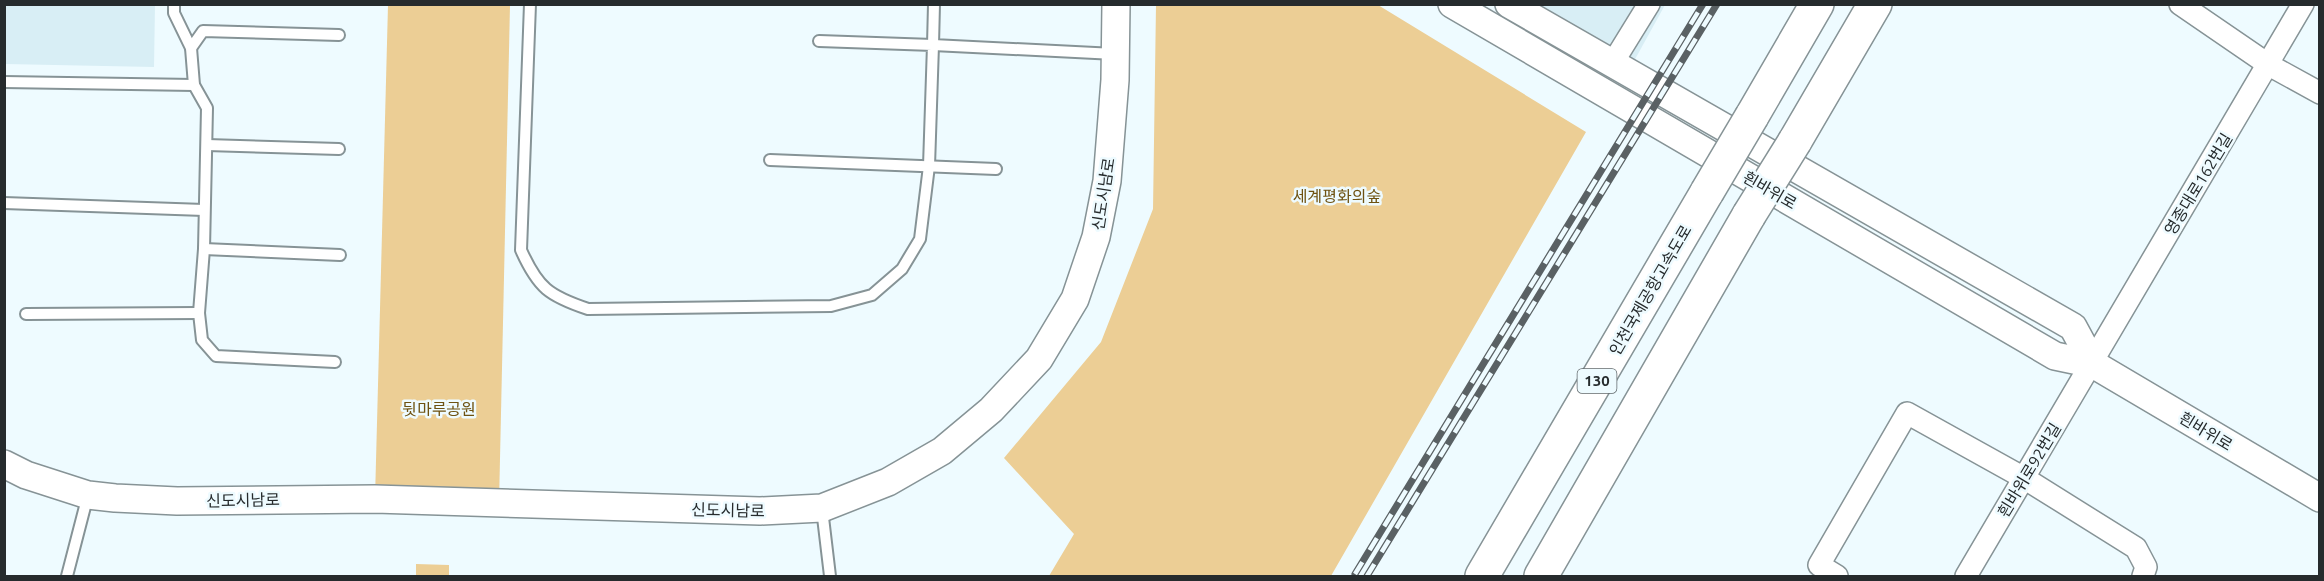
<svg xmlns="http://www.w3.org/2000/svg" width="2324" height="581" font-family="Ubuntu,'Noto Sans KR',sans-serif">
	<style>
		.built { fill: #d8eef5 }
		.green { fill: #ecce95 }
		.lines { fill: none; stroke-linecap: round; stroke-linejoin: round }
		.service-casing { stroke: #869396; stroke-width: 14 }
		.minor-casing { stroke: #869396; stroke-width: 24 }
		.tertiary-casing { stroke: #869396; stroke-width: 30 }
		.motorway-casing { stroke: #869396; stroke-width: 36 }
		.service { stroke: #fff; stroke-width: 10 }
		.minor { stroke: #fff; stroke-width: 21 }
		.tertiary { stroke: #fff; stroke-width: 27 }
		.motorway { stroke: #fff; stroke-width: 33 }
		.rail-casing { stroke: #5a6164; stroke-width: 7 }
		.rail { stroke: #eefbff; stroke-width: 4.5; stroke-dasharray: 14; stroke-linecap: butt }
		.motorway-bridge-casing { stroke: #869396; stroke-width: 36; stroke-linecap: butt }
		.motorway-bridge { stroke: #fff; stroke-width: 33 }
		.labels { text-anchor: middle; stroke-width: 5; stroke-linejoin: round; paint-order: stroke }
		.shield { fill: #eefbff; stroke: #62696c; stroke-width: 1.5 }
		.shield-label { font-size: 15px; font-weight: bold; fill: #262b2d }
		.street-label { font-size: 16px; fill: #262b2d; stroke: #eefbff }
		.park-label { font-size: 16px; fill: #6e5211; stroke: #eefbff }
	</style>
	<rect width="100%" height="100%" fill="#eefbff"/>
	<!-- built -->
	<g class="built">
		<path d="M5 4 155 5 154 67 5 64Z"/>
		<path d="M1493 5H1665L1623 81Z"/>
	</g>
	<!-- green -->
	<g class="green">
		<path d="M388 5H510L499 504 375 499Z"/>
		<path d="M1156 5H1378L1586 132 1331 576H1049L1074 534 1004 458 1101 342 1153 209Z"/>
		<path d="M416 564 449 565V576H416Z"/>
	</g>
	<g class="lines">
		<defs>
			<g id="service">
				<path d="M174 4V13L191 48 194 85 207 108 204 249 199 313 202 340 216 356 335 362"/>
				<path d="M530 4 521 250C538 288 549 296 588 309L831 306 872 295 902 269 920 239 929 166 933 45 819 41"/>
				<path d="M934 4 933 45 1115 54"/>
				<path d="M191 48 203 31 339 35"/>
				<path d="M4 82 194 85"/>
				<path d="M207 145 339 149"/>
				<path d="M770 160 996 169"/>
				<path d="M4 203 204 210"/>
				<path d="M204 249 340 255"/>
				<path d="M26 314 199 313"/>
				<path d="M822 509 830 576"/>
				<path d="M67 576 88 495"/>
			</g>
			<g id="minor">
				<path d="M2180 4 2269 65 2320 93"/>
				<path d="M1612 64 1649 4"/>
				<path d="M1837 576 1819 565 1907 413 2024 478 2136 548 2146 567 2143 576"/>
				<path d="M1966 576 2303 4"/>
			</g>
			<g id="tertiary">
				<path d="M1452 4 2055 356 2093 364 2320 498"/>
				<path d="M1509 4 2073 327 2093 364"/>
				<path d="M4 464 26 475 88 495 115 498 177 501 375 499 760 511 822 508 888 482 942 451 991 410 1039 359 1075 299 1096 237 1107 181 1115 80 1116 4"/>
			</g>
			<g id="motorway">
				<path d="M1752 116 1817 4"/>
				<path d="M1795 141 1875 4"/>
				<path d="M1482 576 1707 192"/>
				<path d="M1541 576 1749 215"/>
			</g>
		</defs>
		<!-- service casing -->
		<use href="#service" class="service-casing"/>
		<!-- minor casing -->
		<use href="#minor" class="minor-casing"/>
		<!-- tertiary casing -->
		<use href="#tertiary" class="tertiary-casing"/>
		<!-- motorway casing -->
		<use href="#motorway" class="motorway-casing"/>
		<!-- service -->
		<use href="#service" class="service"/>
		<!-- minor -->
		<use href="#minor" class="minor"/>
		<!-- tertiary -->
		<use href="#tertiary" class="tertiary"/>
		<!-- motorway -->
		<use href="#motorway" class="motorway"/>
		<defs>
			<g id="rail">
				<path d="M1355 574 1703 4"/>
				<path d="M1367 576 1717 4"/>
			</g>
		</defs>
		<!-- rail casing -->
		<use href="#rail" class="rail-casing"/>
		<!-- rail -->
		<use href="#rail" class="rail"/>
		<defs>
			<g id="motorway-bridge">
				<path d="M1707 192 1752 116"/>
				<path d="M1749 215 1795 141"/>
			</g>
		</defs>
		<!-- motorway-bridge casing -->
		<use href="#motorway-bridge" class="motorway-bridge-casing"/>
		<!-- motorway-bridge -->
		<use href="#motorway-bridge" class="motorway-bridge"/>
	</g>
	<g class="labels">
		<!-- shield labels -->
		<rect class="shield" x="1577.5" y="369" width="39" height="24" rx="4.5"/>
		<g class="shield-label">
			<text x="1597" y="386">130</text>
		</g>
		<!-- street labels -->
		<g class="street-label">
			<text transform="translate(2198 184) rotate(-59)" y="6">영종대로162번길</text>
			<text transform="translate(1770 190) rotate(30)" y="6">흰바위로</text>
			<text transform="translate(1103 194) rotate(-81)" y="6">신도시남로</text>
			<text transform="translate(1650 290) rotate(-60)" y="6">인천국제공항고속도로</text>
			<text transform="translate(2206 431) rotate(31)" y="6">흰바위로</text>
			<text transform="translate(2029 470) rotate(-59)" y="6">흰바위로92번길</text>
			<text transform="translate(243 500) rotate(-1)" y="6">신도시남로</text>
			<text transform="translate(728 510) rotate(1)" y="6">신도시남로</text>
		</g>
		<!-- park labels -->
		<g class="park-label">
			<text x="1337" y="202">세계평화의숲</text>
			<text x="439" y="415">뒷마루공원</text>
		</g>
	</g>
	<!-- border -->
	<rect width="2324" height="581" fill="none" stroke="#262b2d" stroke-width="12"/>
</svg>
